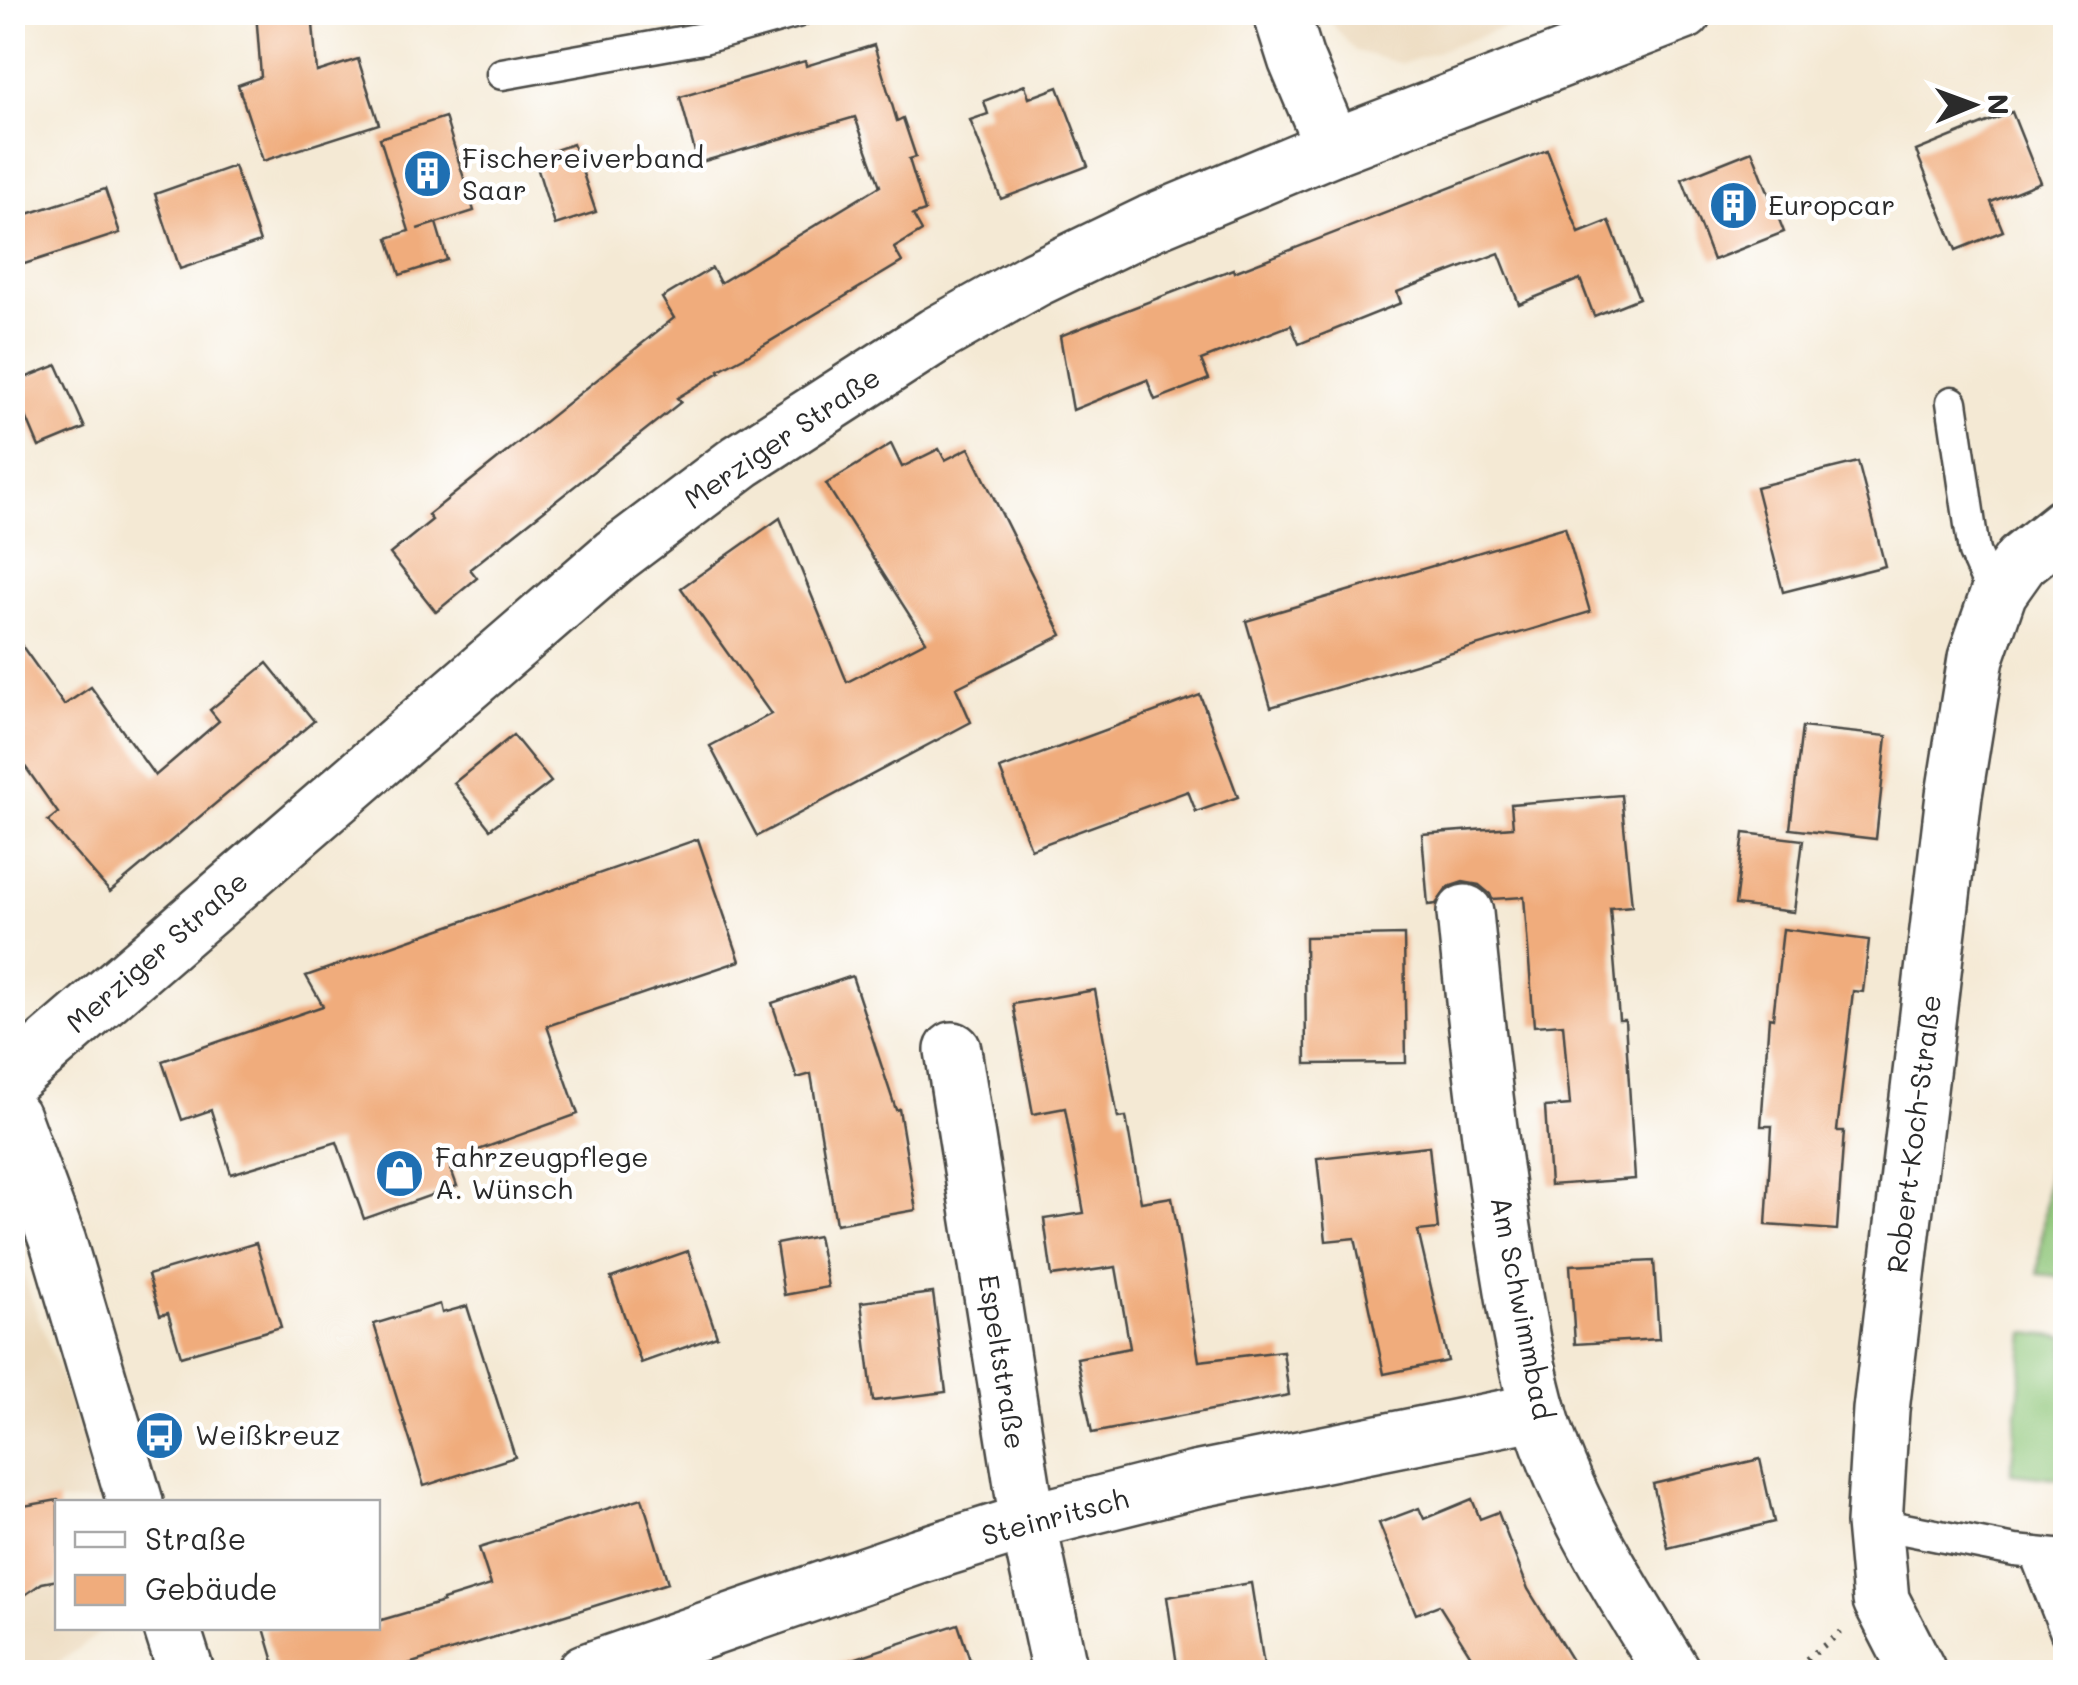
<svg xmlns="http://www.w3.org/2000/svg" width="2078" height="1685" font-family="Mali,sans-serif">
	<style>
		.built { fill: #ebd8ba }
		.green { fill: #8fc679; stroke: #5d7852; stroke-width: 2.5 }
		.building { fill: #f0ac7c }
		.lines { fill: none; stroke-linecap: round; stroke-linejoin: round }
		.lane-casing { stroke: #494844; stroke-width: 35 }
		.street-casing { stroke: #494844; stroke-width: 60 }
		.secondary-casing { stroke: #494844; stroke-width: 60 }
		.path { stroke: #494844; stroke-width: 6; stroke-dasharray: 2.5 8; stroke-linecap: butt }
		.lane { stroke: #fff; stroke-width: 30 }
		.street { stroke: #fff; stroke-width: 55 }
		.secondary { stroke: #fff; stroke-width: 55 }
		.labels { text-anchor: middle; stroke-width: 9; stroke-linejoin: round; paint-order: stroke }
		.poi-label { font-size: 28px; fill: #2b2b2b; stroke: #fff; text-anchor: start }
		.street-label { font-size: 28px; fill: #2b2b2b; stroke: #fff }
	</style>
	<rect width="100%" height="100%" fill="#fff"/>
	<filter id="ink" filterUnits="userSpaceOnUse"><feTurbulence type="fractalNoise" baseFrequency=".01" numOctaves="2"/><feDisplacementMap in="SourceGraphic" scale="20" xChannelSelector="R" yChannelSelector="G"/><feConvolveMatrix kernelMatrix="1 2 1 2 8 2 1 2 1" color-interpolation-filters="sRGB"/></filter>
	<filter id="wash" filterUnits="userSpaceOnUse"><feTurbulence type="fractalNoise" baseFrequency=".0048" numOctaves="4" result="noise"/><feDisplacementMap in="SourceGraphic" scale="40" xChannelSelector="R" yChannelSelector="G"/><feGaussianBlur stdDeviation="2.25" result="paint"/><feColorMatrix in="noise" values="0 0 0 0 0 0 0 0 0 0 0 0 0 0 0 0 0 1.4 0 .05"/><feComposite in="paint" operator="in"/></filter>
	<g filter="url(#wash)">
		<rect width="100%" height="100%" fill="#f4e9d4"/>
		<!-- built -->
		<g class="built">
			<path d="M1323 13H1545L1402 64 1355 51Z"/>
			<path d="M12 1244 106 1502H58V1628H106L46 1672H20L13 1665Z"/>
		</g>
		<!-- green -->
		<g class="green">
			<path d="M2052 1134 2065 1136V1277L2038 1274Z"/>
			<path d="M2025 1333 2065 1337V1479L2011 1473Z"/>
		</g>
		<g id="blocks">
			<!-- building -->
			<g class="building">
				<path d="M256 12H312L317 72 358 59 379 124 263 161 238 85 261 77Z"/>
				<path d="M874 45 897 121 903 118 916 157 909 159 925 211 913 215 922 231 894 248 902 262 749 354 719 370 720 372 677 398 681 402 470 569 477 578 436 612 390 554 432 520 428 515 674 318 662 298 712 268 720 283 880 186 855 117 698 163 680 97 805 61 806 66Z"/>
				<path d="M1025 85 1029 98 1058 87 1088 166 1001 199 970 120 988 114 984 101Z"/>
				<path d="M2012 112 2040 182 1991 202 2003 231 1956 250 1916 151Z"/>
				<path d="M445 117 474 211 417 229 436 223 447 260 400 275 388 238 409 231 380 138Z"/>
				<path d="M573 144 596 212 555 225 534 157Z"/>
				<path d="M1547 150 1579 233 1609 221 1639 298 1594 316 1580 279 1519 304 1499 253 1397 292 1401 303 1299 344 1291 325 1201 360 1209 379 1155 400 1147 380 1073 410 1060 336 1233 269 1234 272Z"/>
				<path d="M1752 151 1784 232 1713 260 1682 179Z"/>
				<path d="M234 166 260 242 180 269 155 194Z"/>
				<path d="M105 189 120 233 12 268V219Z"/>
				<path d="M57 365 85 428 39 447 12 383Z"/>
				<path d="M891 444 902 467 939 449 945 460 969 448 1062 635 956 688 971 722 757 836 710 746 771 714 681 588 780 518 847 682 926 641 826 484Z"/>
				<path d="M1858 462 1885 566 1783 592 1756 487Z"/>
				<path d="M1565 527 1590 612 1271 707 1246 621Z"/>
				<path d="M12 632 64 705 91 687 155 776 219 721 210 710 267 663 314 721 110 892 48 821 58 813 12 748Z"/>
				<path d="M1200 695 1238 797 1196 812 1188 791 1031 849 1000 769Z"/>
				<path d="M1802 727 1887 736 1876 839 1790 829Z"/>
				<path d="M513 735 551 782 490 829 454 783Z"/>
				<path d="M1621 795 1632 906 1610 908 1619 1020H1625L1635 1179 1550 1185 1545 1107 1570 1105 1563 1024 1534 1026 1524 897 1492 899 1490 894 1479 885 1463 882 1448 887 1436 904 1428 905 1422 834 1513 827 1511 804Z"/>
				<path d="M1744 833 1803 840 1794 912 1735 905Z"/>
				<path d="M698 839 740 961 547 1026 578 1114 448 1161 457 1186 364 1219 337 1142 231 1174 211 1110 182 1120 162 1061 323 1006 306 976Z"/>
				<path d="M1783 929 1869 940 1863 992 1853 991 1837 1131H1844L1837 1230 1766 1225 1772 1126H1761L1769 1017 1773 1018Z"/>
				<path d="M1404 935 1406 1063 1306 1064 1305 937Z"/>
				<path d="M852 976 896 1110 899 1109 916 1210 836 1224 811 1074 797 1078 772 1003Z"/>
				<path d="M1095 990 1118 1118 1126 1117 1141 1202 1172 1197 1199 1361 1283 1351 1289 1395 1092 1433 1077 1358 1130 1348 1116 1267 1052 1276 1044 1219 1084 1213 1065 1108 1033 1114 1013 1004Z"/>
				<path d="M1429 1146 1438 1229 1418 1231 1448 1361 1384 1374 1355 1238 1326 1241 1317 1158Z"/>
				<path d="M818 1236 828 1287 784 1295 776 1244Z"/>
				<path d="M256 1243 281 1327 181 1356 168 1313 160 1315 148 1275Z"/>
				<path d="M688 1251 717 1336 641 1363 611 1278Z"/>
				<path d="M1654 1261 1659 1339 1575 1344 1570 1265Z"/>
				<path d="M933 1293 946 1392 873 1401 861 1302Z"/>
				<path d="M440 1304 442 1313 467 1306 515 1457 424 1486 374 1324Z"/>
				<path d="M1760 1459 1774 1522 1668 1548 1653 1484Z"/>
				<path d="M642 1498 668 1583 383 1672H277L264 1628H378V1621L443 1602V1600L491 1585 479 1548Z"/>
				<path d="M1472 1499 1480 1519 1498 1512 1528 1589 1579 1672H1481L1439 1605 1416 1614 1379 1523 1419 1508 1424 1519Z"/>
				<path d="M58 1500V1580L42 1583 12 1604V1508Z"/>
				<path d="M1251 1583 1265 1672H1178L1167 1597Z"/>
				<path d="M958 1624 974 1672H836L835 1665Z"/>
			</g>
		</g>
	</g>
	<g filter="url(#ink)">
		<use href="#blocks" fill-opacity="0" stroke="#494844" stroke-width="2.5"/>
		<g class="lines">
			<defs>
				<g id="lane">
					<path d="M502 74 703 38 797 12"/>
					<path d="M1952 402 1974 552 1985 577 1999 592"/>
					<path d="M1874 1523 2015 1551 2066 1556"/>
					<path d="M2035 1553 2066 1633"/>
				</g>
				<g id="street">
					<path d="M1281 12 1296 59 1333 147"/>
					<path d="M1465 913C1475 1014 1486 1115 1501 1215 1511 1280 1521 1346 1538 1409 1565 1504 1621 1589 1672 1672"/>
					<path d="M953 1050 1028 1522 1060 1672"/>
					<path d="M585 1672 919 1556 1028 1522 1195 1480 1539 1411"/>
					<path d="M1918 1672 1881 1600 1874 1523 1881 1410 1954 795 1976 658 1999 592 2021 561 2066 525"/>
				</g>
				<g id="secondary">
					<path d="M12 1078 615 556 741 461 936 335 1035 279 1151 223 1333 147 1684 12"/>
					<path d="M12 1117 58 1242 135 1502"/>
					<path d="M172 1628 186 1672"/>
				</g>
			</defs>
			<!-- lane casing -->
			<use href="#lane" class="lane-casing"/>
			<!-- street casing -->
			<use href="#street" class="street-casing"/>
			<!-- secondary casing -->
			<use href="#secondary" class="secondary-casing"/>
			<!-- path -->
			<path class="path" d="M1790 1672 1841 1632"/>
			<!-- lane -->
			<use href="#lane" class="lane"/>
			<!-- street -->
			<use href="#street" class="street"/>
			<!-- secondary -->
			<use href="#secondary" class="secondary"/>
		</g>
	</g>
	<!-- icons -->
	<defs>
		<symbol id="building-disc" viewBox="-11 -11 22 22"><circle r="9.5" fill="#1f6fb2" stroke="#fff"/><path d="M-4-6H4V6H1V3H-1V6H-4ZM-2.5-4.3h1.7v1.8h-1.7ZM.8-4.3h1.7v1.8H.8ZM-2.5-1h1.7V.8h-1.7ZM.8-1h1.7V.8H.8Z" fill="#fff"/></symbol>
		<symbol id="shop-disc" viewBox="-11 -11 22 22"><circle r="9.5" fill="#1f6fb2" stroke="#fff"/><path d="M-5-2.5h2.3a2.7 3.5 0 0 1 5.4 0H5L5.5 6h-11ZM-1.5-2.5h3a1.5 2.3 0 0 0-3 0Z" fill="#fff"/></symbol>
		<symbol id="bus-disc" viewBox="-11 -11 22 22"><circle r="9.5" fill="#1f6fb2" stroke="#fff"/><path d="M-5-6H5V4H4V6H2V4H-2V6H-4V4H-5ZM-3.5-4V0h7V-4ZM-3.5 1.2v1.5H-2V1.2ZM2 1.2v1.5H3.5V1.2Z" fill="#fff"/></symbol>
	</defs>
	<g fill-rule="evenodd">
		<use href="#building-disc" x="400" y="146" width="55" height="55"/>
		<use href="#building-disc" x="1706" y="178" width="55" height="55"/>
		<use href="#shop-disc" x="372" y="1146" width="55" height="55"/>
		<use href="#bus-disc" x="132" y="1408" width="55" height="55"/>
	</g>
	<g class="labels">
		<!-- poi labels -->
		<g class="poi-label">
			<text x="462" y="168">Fischereiverband<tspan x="462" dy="32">Saar</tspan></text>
			<text x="1768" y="215">Europcar</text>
			<text x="435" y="1167">Fahrzeugpflege<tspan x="435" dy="32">A. Wünsch</tspan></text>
			<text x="195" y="1445">Weißkreuz</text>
		</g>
		<!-- street labels -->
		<g class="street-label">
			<text transform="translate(782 438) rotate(-34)" y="10">Merziger Straße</text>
			<text transform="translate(157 952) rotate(-41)" y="10">Merziger Straße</text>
			<text transform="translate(1914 1134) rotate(-83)" y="10">Robert-Koch-Straße</text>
			<text transform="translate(1522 1308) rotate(79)" y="10">Am Schwimmbad</text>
			<text transform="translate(1002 1362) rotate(81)" y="10">Espeltstraße</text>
			<text transform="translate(1055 1517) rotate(-15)" y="10">Steinritsch</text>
		</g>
	</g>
	<!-- margin -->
	<rect width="2078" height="1685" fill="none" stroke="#fff" stroke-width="50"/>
	<!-- legend -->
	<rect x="55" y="1500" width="325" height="130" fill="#ffffff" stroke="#aaaaaa" stroke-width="2.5"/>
	<rect x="75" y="1532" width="50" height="15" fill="#ffffff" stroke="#aaaaaa" stroke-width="2.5"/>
	<text x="145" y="1550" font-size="30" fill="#2b2b2b">Straße</text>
	<rect x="75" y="1575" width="50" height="30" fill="#f0ac7c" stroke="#aaaaaa" stroke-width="2.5"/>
	<text x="145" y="1600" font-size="30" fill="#2b2b2b">Gebäude</text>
	<!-- north arrow -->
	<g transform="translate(1973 105) rotate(89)" stroke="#ffffff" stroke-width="8" paint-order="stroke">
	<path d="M0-8L18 38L0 25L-18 38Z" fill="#2b2b2b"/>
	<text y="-15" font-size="28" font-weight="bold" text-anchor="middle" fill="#2b2b2b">N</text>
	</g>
</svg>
